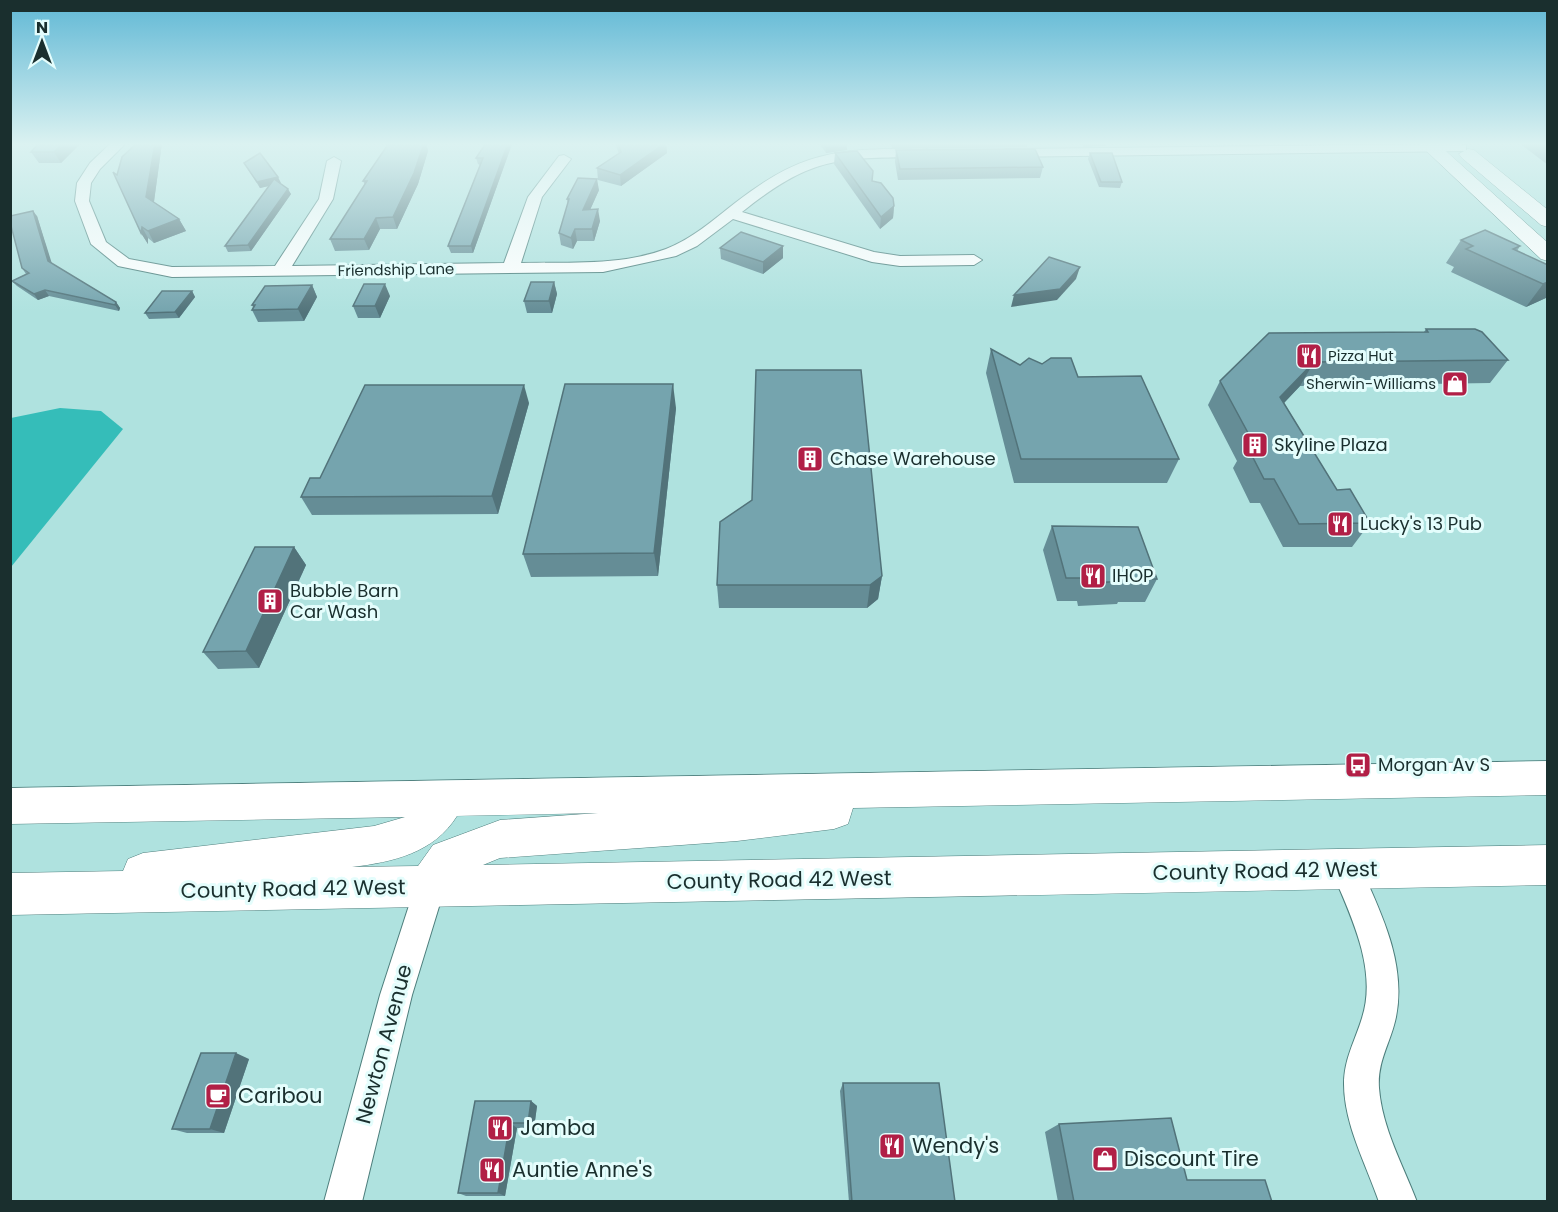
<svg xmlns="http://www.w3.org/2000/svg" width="1558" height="1212" font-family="Poppins,sans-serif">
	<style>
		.water { fill: #35bdb9 }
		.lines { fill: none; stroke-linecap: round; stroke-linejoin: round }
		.minor-casing { stroke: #4d7e7c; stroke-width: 2 }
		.major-casing { stroke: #4d7e7c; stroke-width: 1 }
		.highway-casing { stroke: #4d7e7c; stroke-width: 1 }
		.minor { fill: #fff; fill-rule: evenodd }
		.major { fill: #fff; fill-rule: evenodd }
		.highway { fill: #fff; fill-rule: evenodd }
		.wall { fill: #658d96 }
		.shaded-wall { fill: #52737a }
		.building { fill: #75a4ae; stroke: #52737a; stroke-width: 1.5 }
		.labels { text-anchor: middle; stroke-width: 6; stroke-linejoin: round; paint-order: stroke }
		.far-street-label { font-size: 15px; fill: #1a2f2e; stroke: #e4fdfc }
		.far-poi-label { font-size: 15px; fill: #1a2f2e; stroke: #e4fdfc; text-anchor: start }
		.poi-label { font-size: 18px; fill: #1a2f2e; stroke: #e4fdfc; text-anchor: start }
		.near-street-label { font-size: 21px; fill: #1a2f2e; stroke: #e4fdfc }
		.near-poi-label { font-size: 21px; fill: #1a2f2e; stroke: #e4fdfc; text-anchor: start }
	</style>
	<rect width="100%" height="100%" fill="#afe2df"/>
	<!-- water -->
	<path class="water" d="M60 408 101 411 123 429 11 567V418Z"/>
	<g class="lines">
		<defs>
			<g id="minor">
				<path d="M111 143H126L100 169 91 183 89 201 106 242 129 259 172 267 275 266 319 199 327 161 334 157 341 161 333 199 292 266 504 263 528 197 559 156 564 155 571 159 542 197 521 263C569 262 620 266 666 249 692 239 713 220 735 203 790 160 825 149 895 149 906 149 927 145 935 153L928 157C840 158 813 155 742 212L874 252 900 256 974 255 982 260 974 265 900 266 872 262 733 219 697 246 676 256 603 272 172 277 118 266 91 244 75 201 77 183 90 163Z"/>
				<path d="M1461 144 1466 145V151L1005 157 998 153 1005 149Z"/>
				<path d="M1346 854 1357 859C1379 909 1407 961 1396 1017 1391 1042 1377 1061 1379 1088 1382 1128 1403 1165 1417 1202H1379C1366 1164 1344 1124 1344 1084 1344 1059 1355 1041 1362 1018 1378 969 1350 914 1331 869L1335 859Z"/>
				<path d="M430 872 441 876 445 887 412 995 362 1202H324L380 995 415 887 419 876Z"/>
			</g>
			<g id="major">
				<path d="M1418 143H1437L1548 243V261L1541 259Z"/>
				<path d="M1468 149 1474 150 1548 210V227L1541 225 1462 158 1459 154Z"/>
			</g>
			<path id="highway" d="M1548 761V795L853 808 848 824 834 829 737 841 500 858 483 865 1548 845V885L10 915V873L123 871 128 859 143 853 374 826 405 817 10 824V788ZM598 813 500 820 433 845 418 866 352 867C393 862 434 853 457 816Z"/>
		</defs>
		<!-- minor casing -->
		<use href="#minor" class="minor-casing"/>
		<!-- major casing -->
		<use href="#major" class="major-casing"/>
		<!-- highway casing -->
		<use href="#highway" class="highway-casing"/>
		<!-- minor -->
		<use href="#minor" class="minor"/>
		<!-- major -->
		<use href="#major" class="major"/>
		<!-- highway -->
		<use href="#highway" class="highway"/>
	</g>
	<!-- wall -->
	<g class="wall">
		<path d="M81 143 61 163H39L31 152Z"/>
		<path d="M137 143H162L154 202 179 219 186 231 154 243 148 238V244L141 233 117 175Z"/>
		<path d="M389 143H426L428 151 418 184 397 229H380L369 250 335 251 330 239 365 185 363 181Z"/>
		<path d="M615 143H666L667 153 621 186 598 180 597 168 619 154Z"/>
		<path d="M819 143H846L847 144V150L826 153Z"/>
		<path d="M891 143H1028L1027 147 892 149Z"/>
		<path d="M1082 143H1107L1106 146 1083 147Z"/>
		<path d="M1519 143H1548V165Z"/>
		<path d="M512 144 473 253H451L448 246 480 165 478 164 476 158Z"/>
		<path d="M896 150 1043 167 1040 178 898 180 895 162Z"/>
		<path d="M835 153 872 181 894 206 893 218 880 229 834 164Z"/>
		<path d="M1090 153 1122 182 1120 188 1099 187 1088 159Z"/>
		<path d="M244 163 280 183 291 194 251 251 228 252 225 246 269 186 260 188 247 168Z"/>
		<path d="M599 190 590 210 600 221 594 241H577L573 249 561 245 559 233 568 205 567 199Z"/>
		<path d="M37 216 51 263 116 302 120 308 119 311 49 296 38 300 17 286 12 281 26 274 22 268Z"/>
		<path d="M1461 240 1520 246 1517 251 1548 265V297L1526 307 1451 272 1454 267 1446 263Z"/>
		<path d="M783 246V258L763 274 721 259 720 248Z"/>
		<path d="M554 282 557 294 552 313H527L524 301Z"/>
		<path d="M312 285 317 297 304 321 258 322 252 310 253 307 252 305Z"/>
		<path d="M192 291 195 297 179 318 149 319 145 313Z"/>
		<path d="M390 296 380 318H358L353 306Z"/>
		<path d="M1426 329 1508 360 1490 383 1300 386 1284 403 1337 490 1370 523 1352 547H1283L1260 503H1250L1233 468 1237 461 1208 405 1220 381 1424 332Z"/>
		<path d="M991 349 1020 365 1042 364 1078 377 1179 459 1167 483H1014L986 373Z"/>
		<path d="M529 403 498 514 312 515 301 497 320 478Z"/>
		<path d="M676 408 658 576 531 577 523 554Z"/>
		<path d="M1052 526 1157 579 1145 602H1118L1117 604 1078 606 1077 601H1057L1043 550Z"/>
		<path d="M294 547 306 565 259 668 218 669 203 652Z"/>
		<path d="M882 576 878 599 867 608H719L717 585Z"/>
		<path d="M249 1059 224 1133H187L172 1129Z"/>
		<path d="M843 1083 955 1202H849L840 1091Z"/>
		<path d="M475 1101H531L537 1106 534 1128H517L505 1196H466L458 1193Z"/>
		<path d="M1059 1124 1187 1180 1272 1202H1058L1045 1132Z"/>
	</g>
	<!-- shaded-wall -->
	<g class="shaded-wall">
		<path d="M63 143H81L61 163 54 152Z"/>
		<path d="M155 143H162L153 208 146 197Z"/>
		<path d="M424 143H426L428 151 418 184 397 229 393 217Z"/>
		<path d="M508 143H511L512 144 473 253 471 246Z"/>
		<path d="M665 143H666L667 153 621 186 620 175Z"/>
		<path d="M847 144V150L826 153V147Z"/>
		<path d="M278 177 281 183 260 188 257 182Z"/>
		<path d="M597 179 599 190 585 221 583 210Z"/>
		<path d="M288 189 291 194 251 251 248 245Z"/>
		<path d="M894 206 893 218 880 229 881 217Z"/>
		<path d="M598 209 600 221 594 241 592 229Z"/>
		<path d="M33 211 37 216 53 267 48 261Z"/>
		<path d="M376 218 380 229 369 250 364 239Z"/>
		<path d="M179 219 186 231 154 243 148 231Z"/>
		<path d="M142 227 148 238V244L141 233Z"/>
		<path d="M575 229 577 241 573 249 571 238Z"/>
		<path d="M783 246V258L763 274V262Z"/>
		<path d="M1080 267 1076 279 1057 300 1011 307 1014 295Z"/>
		<path d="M554 282 557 294 552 313 549 301Z"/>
		<path d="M1548 282V297L1526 307 1543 284Z"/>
		<path d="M385 284 390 296 380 318 375 306Z"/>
		<path d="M312 285 317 297 304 321 298 309Z"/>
		<path d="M45 290 49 296 38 300 34 294Z"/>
		<path d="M192 291 195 297 179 318 175 312Z"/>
		<path d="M116 302 120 308 119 311 115 305Z"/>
		<path d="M1314 362 1300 386 1267 421 1280 397Z"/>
		<path d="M673 384 676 408 658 576 654 553Z"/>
		<path d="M524 385 529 403 498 514 492 496Z"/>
		<path d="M294 547 306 565 259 668 246 651Z"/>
		<path d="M882 576 878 599 867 608 870 585Z"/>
		<path d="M236 1053 249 1059 224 1133 210 1129Z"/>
		<path d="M531 1101 537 1106 534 1128 528 1123Z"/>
		<path d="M510 1123 517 1128 505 1196 498 1193Z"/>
	</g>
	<!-- building -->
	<g class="building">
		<path d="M39 143H63L54 152H31Z"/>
		<path d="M137 143H155L146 197 179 219 148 231 142 227 141 233 113 172 117 175 122 157Z"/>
		<path d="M389 143H424L414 173 393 217 376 218 364 239H330L367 181H363Z"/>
		<path d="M486 143H508L471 246H448L483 158H476Z"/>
		<path d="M618 143H665L620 175 597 168 621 152Z"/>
		<path d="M823 143H846L847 144 826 147Z"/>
		<path d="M892 143H935L893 144Z"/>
		<path d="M1540 143H1548V148Z"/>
		<path d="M1035 149 1043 167 900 169 896 150Z"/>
		<path d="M857 151 873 171 872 181 881 183 893 198 894 206 881 217 835 153Z"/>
		<path d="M260 153 278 177 257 182 244 163Z"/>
		<path d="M1090 153H1112L1122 182H1101Z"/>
		<path d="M578 178 597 179 583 210 598 209 592 229H575L571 238 559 233 569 199H567Z"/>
		<path d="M274 179 288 189 248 245 225 246Z"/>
		<path d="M33 211 48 261 116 302 115 305 45 290 34 294 12 281 29 273 22 268 10 222V216Z"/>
		<path d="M1485 230 1520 246 1513 249 1548 265V282L1543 284 1466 249 1473 246 1461 240Z"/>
		<path d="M741 232 783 246 763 262 720 248Z"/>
		<path d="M1049 257 1080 267 1060 289 1014 295Z"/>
		<path d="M531 282H554L549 301H524Z"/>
		<path d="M364 284H385L375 306H353Z"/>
		<path d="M312 285 298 309 252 310 255 305H252L265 286Z"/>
		<path d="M162 291H192L175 312 145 313Z"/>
		<path d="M1426 329H1475L1482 332 1508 360 1314 362 1280 397 1337 490 1350 489 1370 523 1299 524 1274 479H1264L1246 444H1254L1220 381 1269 333 1428 332Z"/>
		<path d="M991 349 1020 365 1029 358 1042 364 1051 358H1071L1078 377 1141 376 1179 459H1021Z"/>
		<path d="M756 370H861L882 576 870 585H717L720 522 752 500Z"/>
		<path d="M565 384H673L654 553 523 554Z"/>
		<path d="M365 385H524L492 496 301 497 310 478H320Z"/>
		<path d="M1052 526 1138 527 1157 579H1128L1129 581 1088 583 1087 578H1066Z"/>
		<path d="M255 547H294L246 651 203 652Z"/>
		<path d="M201 1053H236L210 1129H172Z"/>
		<path d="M843 1083H939L955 1202H852Z"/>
		<path d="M475 1101H531L528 1123H510L498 1193H458Z"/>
		<path d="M1171 1118 1187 1180H1265L1272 1202H1074L1059 1124Z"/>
	</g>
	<!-- sky -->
	<linearGradient id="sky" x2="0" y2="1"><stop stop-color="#60b8d5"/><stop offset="0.46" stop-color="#dbf2f1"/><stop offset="1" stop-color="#dbf2f1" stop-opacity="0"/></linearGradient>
	<rect width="1558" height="313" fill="url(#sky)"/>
	<!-- icons -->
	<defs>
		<symbol id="restaurant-square" viewBox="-11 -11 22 22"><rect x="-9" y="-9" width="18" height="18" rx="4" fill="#b11f46" stroke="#e4fdfc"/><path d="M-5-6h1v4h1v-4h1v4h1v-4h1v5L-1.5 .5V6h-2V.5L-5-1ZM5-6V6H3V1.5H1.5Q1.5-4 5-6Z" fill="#fff"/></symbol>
		<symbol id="shop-square" viewBox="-11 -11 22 22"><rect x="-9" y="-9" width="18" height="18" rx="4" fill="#b11f46" stroke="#e4fdfc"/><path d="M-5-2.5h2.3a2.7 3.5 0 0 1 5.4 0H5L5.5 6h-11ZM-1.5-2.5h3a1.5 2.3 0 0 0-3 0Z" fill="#fff"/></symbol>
		<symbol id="building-square" viewBox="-11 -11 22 22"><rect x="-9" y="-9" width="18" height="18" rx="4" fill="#b11f46" stroke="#e4fdfc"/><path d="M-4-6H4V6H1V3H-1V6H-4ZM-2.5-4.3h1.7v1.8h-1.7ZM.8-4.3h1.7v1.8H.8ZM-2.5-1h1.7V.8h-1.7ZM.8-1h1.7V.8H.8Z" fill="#fff"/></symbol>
		<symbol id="bus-square" viewBox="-11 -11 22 22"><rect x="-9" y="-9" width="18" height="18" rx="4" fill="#b11f46" stroke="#e4fdfc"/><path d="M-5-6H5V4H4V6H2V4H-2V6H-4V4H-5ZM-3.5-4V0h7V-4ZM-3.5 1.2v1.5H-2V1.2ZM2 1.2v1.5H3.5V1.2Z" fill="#fff"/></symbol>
		<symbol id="cafe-square" viewBox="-11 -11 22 22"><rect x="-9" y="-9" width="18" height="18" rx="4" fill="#b11f46" stroke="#e4fdfc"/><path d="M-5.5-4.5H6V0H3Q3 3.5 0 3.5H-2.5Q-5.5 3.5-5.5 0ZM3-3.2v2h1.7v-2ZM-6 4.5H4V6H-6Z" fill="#fff"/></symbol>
	</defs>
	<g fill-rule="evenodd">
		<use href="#restaurant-square" x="1294" y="341" width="30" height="30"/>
		<use href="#shop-square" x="1440" y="369" width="30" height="30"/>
		<use href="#building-square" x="1240" y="430" width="30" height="30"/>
		<use href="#building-square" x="795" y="444" width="30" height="30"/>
		<use href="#restaurant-square" x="1325" y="509" width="30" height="30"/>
		<use href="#restaurant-square" x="1078" y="561" width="30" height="30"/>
		<use href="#building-square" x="255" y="586" width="30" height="30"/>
		<use href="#bus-square" x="1343" y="750" width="30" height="30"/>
		<use href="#cafe-square" x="203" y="1081" width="30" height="30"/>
		<use href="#restaurant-square" x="485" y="1113" width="30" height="30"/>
		<use href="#restaurant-square" x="877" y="1131" width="30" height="30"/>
		<use href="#shop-square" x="1090" y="1144" width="30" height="30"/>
		<use href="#restaurant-square" x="477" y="1155" width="30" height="30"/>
	</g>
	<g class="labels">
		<!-- far-street labels -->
		<g class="far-street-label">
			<text transform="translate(396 270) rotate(-1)" y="5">Friendship Lane</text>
		</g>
		<!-- far-poi labels -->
		<g class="far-poi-label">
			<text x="1328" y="361">Pizza Hut</text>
			<text x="1436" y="389" text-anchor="end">Sherwin-Williams</text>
		</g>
		<!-- poi labels -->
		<g class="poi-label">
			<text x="1274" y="451">Skyline Plaza</text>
			<text x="830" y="465">Chase Warehouse</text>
			<text x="1360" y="530">Lucky's 13 Pub</text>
			<text x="1112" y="582">IHOP</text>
			<text x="290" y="597">Bubble Barn<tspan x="290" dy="21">Car Wash</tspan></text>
			<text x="1378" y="771">Morgan Av S</text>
		</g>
		<!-- near-street labels -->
		<g class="near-street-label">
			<text transform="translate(1265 871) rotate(-1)" y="7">County Road 42 West</text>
			<text transform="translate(779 880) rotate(-1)" y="7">County Road 42 West</text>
			<text transform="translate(293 889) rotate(-1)" y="7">County Road 42 West</text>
			<text transform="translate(384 1044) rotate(-75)" y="7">Newton Avenue</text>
		</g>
		<!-- near-poi labels -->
		<g class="near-poi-label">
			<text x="238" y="1103">Caribou</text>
			<text x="520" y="1135">Jamba</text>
			<text x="912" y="1153">Wendy's</text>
			<text x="1124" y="1166">Discount Tire</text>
			<text x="512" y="1177">Auntie Anne's</text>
		</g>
	</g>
	<!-- border -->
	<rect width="1558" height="1212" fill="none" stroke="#1a2f2e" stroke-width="24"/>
	<!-- north arrow -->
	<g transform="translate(42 42)" stroke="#e4fdfc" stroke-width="4.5" paint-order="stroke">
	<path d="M0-4.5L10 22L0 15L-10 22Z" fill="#1a2f2e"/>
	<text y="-9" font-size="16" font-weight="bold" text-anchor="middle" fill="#1a2f2e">N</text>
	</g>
</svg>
